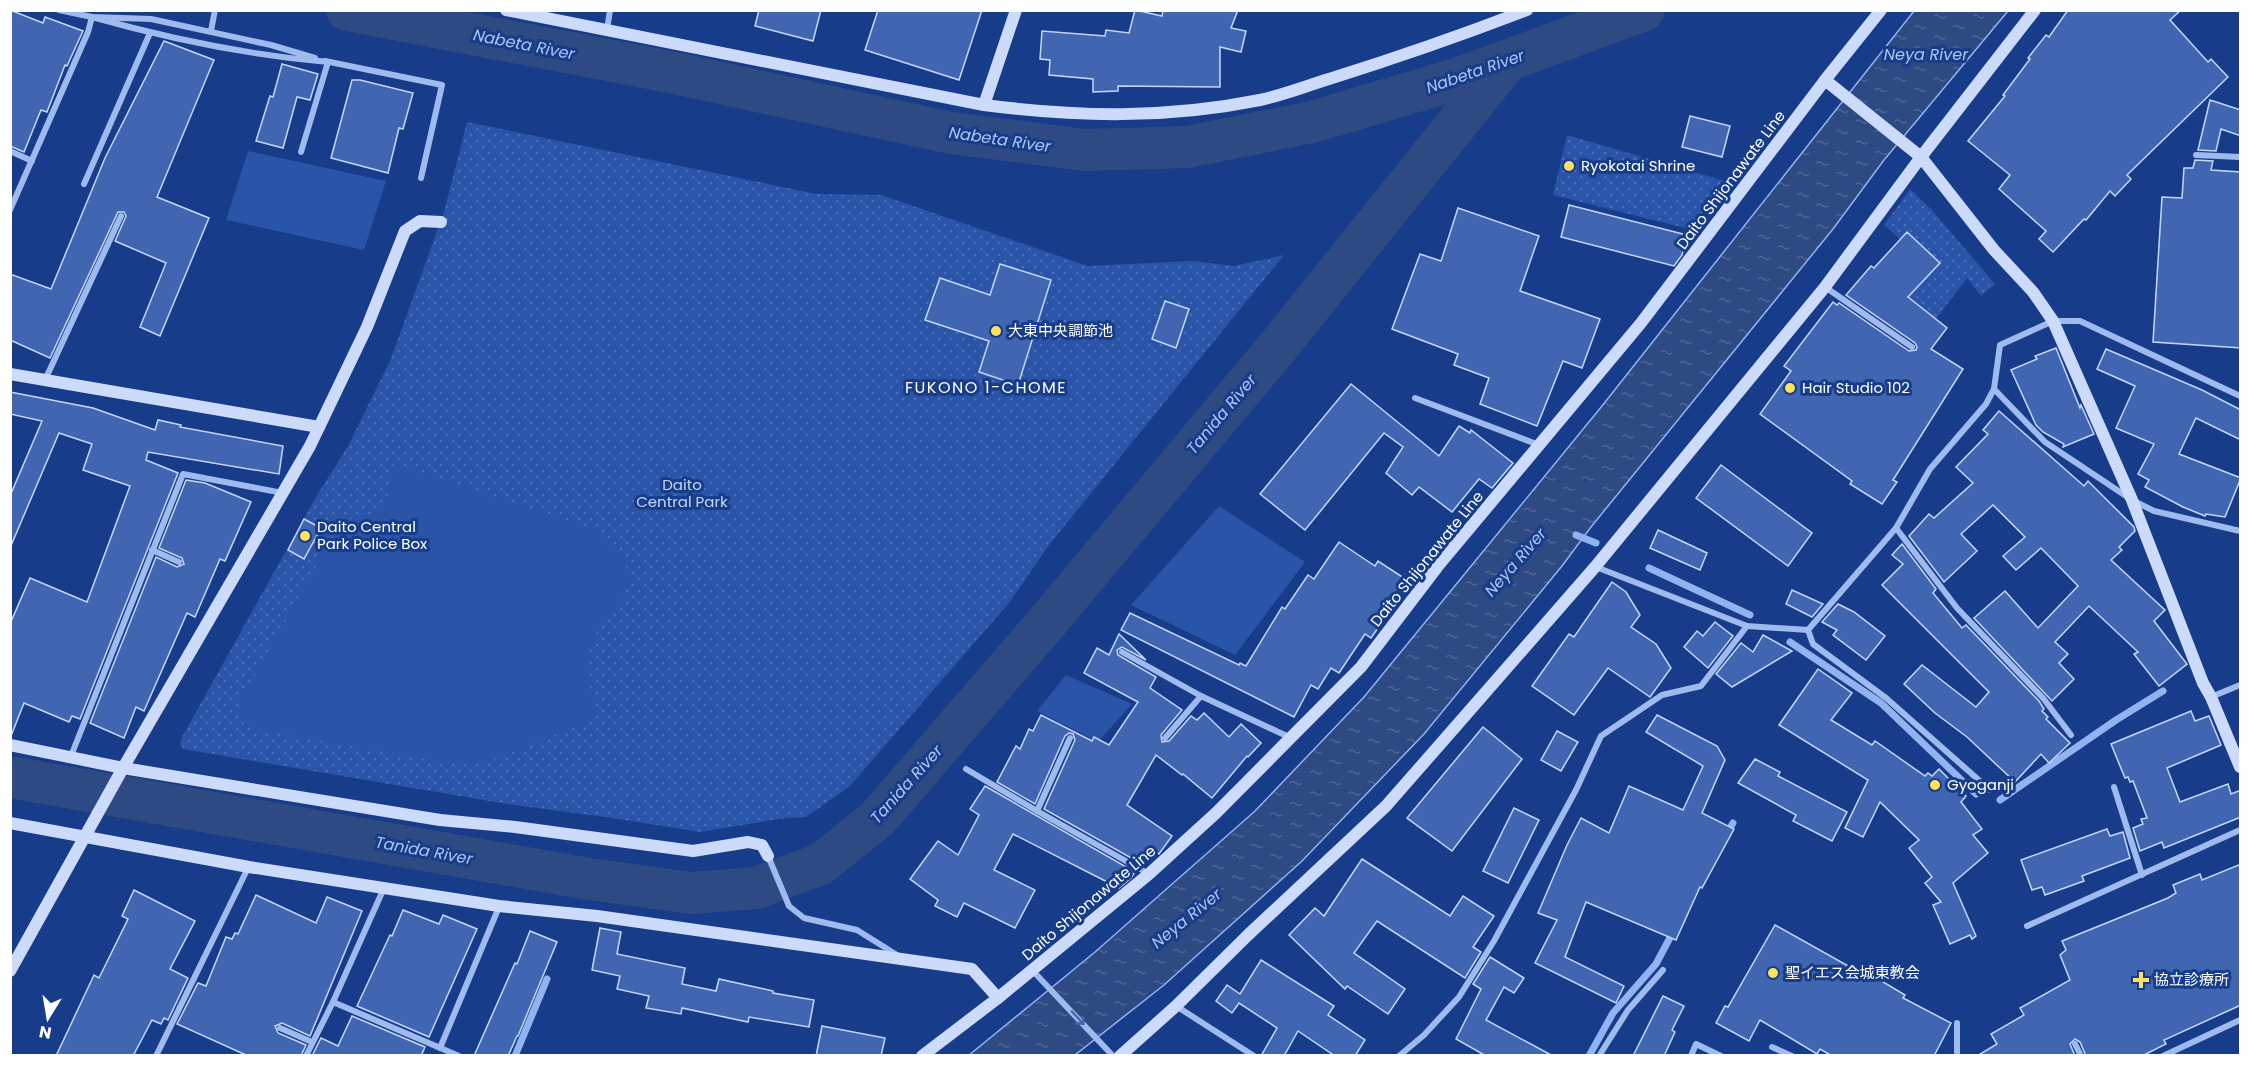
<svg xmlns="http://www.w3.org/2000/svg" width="2251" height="1066" font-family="Poppins,'Noto Sans JP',sans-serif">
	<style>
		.park { fill: url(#park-dots) }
		.garden { fill: #2a54a8 }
		.water { fill: url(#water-ripples); stroke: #92b3f1; stroke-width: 1.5 }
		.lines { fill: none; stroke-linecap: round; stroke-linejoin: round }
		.stream { stroke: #92b3f1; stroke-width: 7 }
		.river { stroke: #2e4a83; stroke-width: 42 }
		.building { fill: #4066b2; stroke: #c5d7fa; stroke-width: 1.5 }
		.street { stroke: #9fbaee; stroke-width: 6 }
		.secondary { stroke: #cddbfa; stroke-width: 12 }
		.oneway { stroke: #4768ac }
		.poi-dot { fill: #ffe25c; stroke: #173c89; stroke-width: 2 }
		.labels { text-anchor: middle; stroke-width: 6; stroke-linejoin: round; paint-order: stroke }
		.poi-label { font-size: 15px; fill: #fff; stroke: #173c89; text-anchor: start }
		.street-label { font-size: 15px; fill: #fff; stroke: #173c89 }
		.park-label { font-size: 15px; fill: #c5d7fa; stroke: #173c89 }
		.water-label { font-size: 16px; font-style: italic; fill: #abc5f5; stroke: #173c89 }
		.neighbourhood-label { font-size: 16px; letter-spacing: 1.5px; fill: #fff; stroke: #173c89 }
	</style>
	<defs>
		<pattern id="park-dots" width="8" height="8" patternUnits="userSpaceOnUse" patternTransform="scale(1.5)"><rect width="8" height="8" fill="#2a54a8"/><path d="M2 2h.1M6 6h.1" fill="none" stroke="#4a6eb5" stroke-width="1.8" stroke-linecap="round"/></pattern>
		<pattern id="water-ripples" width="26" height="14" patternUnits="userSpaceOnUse" patternTransform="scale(1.5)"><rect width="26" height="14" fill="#2e4a83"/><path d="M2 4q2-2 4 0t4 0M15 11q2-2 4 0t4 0" fill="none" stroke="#4d6596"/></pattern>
	</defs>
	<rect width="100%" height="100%" fill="#173c89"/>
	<!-- park -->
	<g class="park">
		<path d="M467 122 817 194 881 195 1088 266 1193 261 1234 266 1284 255 1049 545 1009 603 849 787 806 817 779 819 700 832 612 818 507 804 183 749 180 744 182 737 316 497 348 446 390 361 444 212Z"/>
		<path d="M1567 135 1732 183 1693 230 1553 195Z"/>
		<path d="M1910 189 1932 210 1995 284 1981 296 1967 278 1933 323 1893 293 1923 259 1884 225Z"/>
	</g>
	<!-- garden -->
	<g class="garden">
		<path d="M248 151 386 181 364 250 226 220Z"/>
		<path d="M394 464 582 525C601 532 613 539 623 559 626 565 630 573 629 581 624 607 593 624 587 657 583 680 601 702 591 720L493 760 474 764H452L265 731C248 726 235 724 239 703L343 519C366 521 387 512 391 488 392 480 391 472 394 464Z"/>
		<path d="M1219 506 1305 562 1235 655 1131 605Z"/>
		<path d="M1066 675 1132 704 1098 742 1037 711Z"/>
	</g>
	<!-- water -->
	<path class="water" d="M1914 11H2008L1884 160 1833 229 1591 527 1562 566 1424 734 1302 861 1164 985 1075 1055 968 1056 1095 952 1255 811 1364 697 1602 406Z"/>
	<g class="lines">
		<!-- stream -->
		<g class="stream">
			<path d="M1576 535 1596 543"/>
			<path d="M1649 568 1750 615"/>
			<path d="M1790 642 1881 703 1976 794"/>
			<path d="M2000 800 2116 720 2163 691"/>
			<path d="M1726 835 1733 823"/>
			<path d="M515 1056 547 979"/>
			<path d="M1589 1056 1613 1013 1656 964 1673 932"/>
		</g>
		<!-- river -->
		<g class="river">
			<path d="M347 10 670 72 951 133 1086 150 1187 147 1312 122 1457 79 1644 10"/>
			<path d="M10 777 589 879 692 893 756 888 821 864 878 818 1048 621 1276 349 1508 60"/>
		</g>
	</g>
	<!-- building -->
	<g class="building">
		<path d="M10 10 43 23 45 17 83 31 67 66 65 65 47 112 41 110 24 152 10 146Z"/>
		<path d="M759 10H821L813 41 755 26Z"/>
		<path d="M878 10H982L959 80 865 50Z"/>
		<path d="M1135 10 1162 16 1163 10H1238L1231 28 1246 31 1241 52 1220 47V87L1118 86V91L1093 92V79L1049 75 1050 60 1040 59 1042 31 1105 36 1106 30 1129 33Z"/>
		<path d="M2068 10H2181L2170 20 2208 62 2211 59 2228 77 2127 175 2131 179 2115 196 2110 191 2086 220 2084 219 2053 252 2039 239 2046 231 1999 189 2010 175 1968 141 2005 96 2003 95 2030 59 2028 58 2046 35 2049 37Z"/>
		<path d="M164 41 214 60 157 197 209 218 160 336 140 327 166 263 115 241 126 216 124 212H118L50 358 10 340V274L51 289 105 158Z"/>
		<path d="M282 64 318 74 310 100 297 97 283 148 256 141 270 96 273 97Z"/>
		<path d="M352 80H360L413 93 403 129 399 128 388 173 331 158Z"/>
		<path d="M2210 100 2241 110V136L2221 129 2216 151 2198 150Z"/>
		<path d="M1690 116 1730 126 1722 157 1682 147Z"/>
		<path d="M2195 160 2213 161 2211 170 2241 172V348L2153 342 2162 197 2182 198 2184 168H2193Z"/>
		<path d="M1569 205 1687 235 1682 255 1674 266 1561 237Z"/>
		<path d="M1458 208 1539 236 1520 291 1600 319 1582 368 1563 361 1537 426 1480 404 1489 378 1454 365 1458 354 1392 329 1420 254 1441 261Z"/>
		<path d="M1907 232 1940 263 1908 297 1947 328 1931 349 1963 369 1893 480 1897 482 1882 504 1850 484 1852 481 1760 414 1791 371 1784 366 1833 302 1837 305 1839 303 1909 351 1916 350 1917 347 1915 343 1846 295 1871 266 1874 268Z"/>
		<path d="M1000 264 1051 280 1018 385 979 372 989 341 925 320 940 278 990 295Z"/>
		<path d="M1165 301 1189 309 1176 348 1152 339Z"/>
		<path d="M2056 348 2080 408 2081 405 2094 434 2063 447 2064 444 2043 432 2036 425 2011 370 2037 359 2035 356Z"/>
		<path d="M2106 349 2202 390 2241 410V440L2196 418 2179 454 2241 478 2225 517 2206 514 2205 516 2183 507 2145 487 2149 480 2138 474 2154 444 2116 428 2135 386 2097 369Z"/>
		<path d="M1351 384 1439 456 1459 426 1470 433 1471 430 1513 463 1492 488 1479 479 1452 512 1419 487 1412 495 1386 473 1403 447 1384 433 1305 530 1260 494Z"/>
		<path d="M10 392 93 408 155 430 158 420 181 425 180 427 283 446 279 474 148 452 146 460 178 473 80 719 72 716 69 722 24 703 11 736 10 624 30 578 87 602 130 486 83 470 92 444 59 433 10 548V496L42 421 10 414Z"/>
		<path d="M1999 411 2084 486 2088 481 2134 527 2135 531 2119 547 2122 550 2111 560 2165 610 2154 621 2187 664 2159 686 2134 654 2138 652 2089 606 2055 642 2068 654 2059 663 2074 679 2052 701 1974 618 2005 591 2038 628 2078 586 2041 548 2016 570 2003 556 2025 537 1993 505 1961 534 1977 551 1944 582 1909 536 1929 514 1934 518 1973 483 1956 467 1988 434 1983 430Z"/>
		<path d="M1721 465 1812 533 1788 566 1696 498Z"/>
		<path d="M186 480 205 483 251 502 225 561 220 559 195 617 187 613 144 711 136 707 124 738 90 723 156 557 177 567 184 564 182 558 159 548Z"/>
		<path d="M304 519 321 528 304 559 288 550Z"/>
		<path d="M1658 530 1707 553 1700 570 1650 548Z"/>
		<path d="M1339 542 1375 566 1378 561 1410 582 1371 638 1365 634 1339 673 1331 668 1318 689 1311 685 1294 717 1121 630 1130 613 1239 665 1240 663 1246 666 1282 607 1285 609 1308 575 1314 579Z"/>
		<path d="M1902 544 1936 589 1933 593 1962 628 1966 625 2039 701 2044 709 2042 711 2048 717 2046 719 2070 743 2049 763 2041 754 2015 782 1967 737 1935 713 1904 684 1922 665 1976 707 1989 692 1882 585 1903 564 1892 555Z"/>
		<path d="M1612 582 1626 592 1640 615 1631 627 1656 644 1671 668 1650 697 1608 668 1574 715 1532 686 1569 634 1574 637Z"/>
		<path d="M1792 590 1823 604 1812 617 1786 604Z"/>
		<path d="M1838 604 1854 612 1885 636 1866 660 1833 635 1837 630 1822 622Z"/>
		<path d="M1715 622 1733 636 1708 668 1684 647 1697 631 1703 636Z"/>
		<path d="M1119 634 1146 660 1122 647 1117 650 1118 655 1156 677 1150 688 1182 710 1161 735 1162 742 1169 741 1191 716 1197 720 1204 713 1229 737 1241 724 1261 743 1248 757 1247 756 1212 798 1183 774 1182 775 1156 755 1127 805 1172 836 1159 854 1148 847 1140 863 1044 809 1075 740 1073 734 1069 733 1065 736 1035 804 997 782 1016 746 1020 749 1029 729 1033 731 1041 715 1092 741 1094 737 1109 745 1138 702 1084 673 1097 648 1109 655Z"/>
		<path d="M1763 635 1792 651 1732 687 1716 674 1741 643 1753 652Z"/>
		<path d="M1818 669 1852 693 1831 720 1872 745 1875 741 1925 776 1928 773 1932 776 1939 769 1966 796 1961 802 1982 829 1973 835 1988 853 1953 883 1976 936 1972 939 1970 935 1950 944 1933 905 1941 902 1925 883 1932 877 1909 848 1919 840 1880 802 1863 837 1845 828 1868 780 1779 725Z"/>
		<path d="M2191 711 2195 721 2209 716 2221 745 2167 768 2180 802 2228 784 2231 794 2241 790V817L2164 848 2162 842 2140 851 2133 828 2143 824 2141 819 2147 818 2133 781 2130 782 2128 777 2125 778 2111 744Z"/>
		<path d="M1657 715 1717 746 1725 760 1702 813 1734 829 1702 888 1700 887 1676 940 1586 902 1565 957 1624 986 1616 1003 1535 963 1557 920 1538 913 1567 845 1581 818 1609 833 1629 786 1683 810 1703 766 1646 732Z"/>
		<path d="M1483 727 1522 759 1452 851 1407 818Z"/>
		<path d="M1557 731 1578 742 1561 771 1541 760Z"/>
		<path d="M1755 759 1780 772 1778 776 1847 812 1832 841 1793 821 1796 815 1738 783Z"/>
		<path d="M985 786 1135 872 1131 878 1119 888 1013 834 994 870 1035 890 1015 928 964 903 957 917 935 906 938 900 910 879 938 841 958 855 979 815 970 809Z"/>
		<path d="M1514 808 1539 820 1508 883 1483 871Z"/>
		<path d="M2107 829 2110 836 2123 832 2130 858 2082 876 2084 881 2045 895 2042 887 2032 890 2021 860Z"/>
		<path d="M1362 859 1450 916 1463 896 1494 916 1473 947 1481 952 1465 978 1377 921 1354 953 1405 989 1388 1014 1347 986 1345 989 1289 935 1315 908 1324 916Z"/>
		<path d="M2241 864V1005L2164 1040 2166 1044 2142 1056H2086L2080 1042 2075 1039 2070 1044 2075 1056H1977L1997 1044 1991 1034 2024 1015 2020 1008 2070 980 2060 955 2066 950 2062 941 2168 898 2176 893 2173 885 2200 874 2202 880Z"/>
		<path d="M134 890 195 921 170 969 188 978 168 1020 164 1018 161 1024 152 1020 133 1056H56L94 975 99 978 128 919 122 916Z"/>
		<path d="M256 895 316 923 327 897 362 911 310 1036 282 1023 275 1026 278 1033 306 1045 301 1056H248L177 1024 198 983 206 986 226 937 232 939 235 933 238 934Z"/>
		<path d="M403 910 439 924 443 915 477 929 429 1037 357 1006 390 935 392 936Z"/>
		<path d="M1775 925 1873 980 1875 977 1905 995 1903 998 1951 1023 1934 1056H1832L1820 1049 1817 1054 1760 1020 1749 1041 1716 1023 1725 1006 1728 1007Z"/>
		<path d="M600 928 621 932 617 954 685 968 682 984 716 991 719 979 773 991V993L814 1000 809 1027 749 1017 748 1022 682 1008 681 1014 646 1008 649 996 617 989 620 976 592 970Z"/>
		<path d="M530 931 557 942 518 1036H517L508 1056H474L515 963 517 964Z"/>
		<path d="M1490 957 1524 978 1514 993 1504 987 1486 1020 1553 1056H1486L1456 1039 1481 989 1473 984Z"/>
		<path d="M1261 960 1334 1006 1328 1015 1365 1040 1355 1056H1335L1298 1031 1284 1056H1261L1277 1028 1239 1003 1232 1013 1216 1001 1227 985 1240 994Z"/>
		<path d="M1663 996 1684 1006 1672 1030 1675 1032 1664 1056H1633Z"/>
		<path d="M352 1016 425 1047 421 1056H312L321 1038 338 1046Z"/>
		<path d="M822 1026 885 1038 881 1056H816Z"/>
	</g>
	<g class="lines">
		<!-- street -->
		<g class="street">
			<path d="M59 10 92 17 151 19 271 45 315 58"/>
			<path d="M607 30 610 10"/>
			<path d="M211 31 215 10"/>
			<path d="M325 61 442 85 421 178"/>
			<path d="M10 151 32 161"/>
			<path d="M2196 155 2240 157"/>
			<path d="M84 184 150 33"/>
			<path d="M10 210 88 32 92 17C170 39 248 55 328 62L301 152"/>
			<path d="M1825 287 1912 347"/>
			<path d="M45 380 121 216"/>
			<path d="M1994 389 2045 442 2132 500 2154 511 2240 531"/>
			<path d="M1415 398 1539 445"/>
			<path d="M1896 528 1957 608 2043 698 2071 735"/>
			<path d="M152 550 179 562"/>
			<path d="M1596 567 1747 626 1808 630 1896 528 1930 469 1986 404 1994 389 2000 345 2053 321H2080L2240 396"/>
			<path d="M1808 630 1813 644 1886 698 1990 790"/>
			<path d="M1122 652 1201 696 1289 737"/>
			<path d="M2211 697 2240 685"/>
			<path d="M1165 738 1201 696"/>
			<path d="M71 756 183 474 283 493"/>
			<path d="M966 769 1037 811 1149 874"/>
			<path d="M2114 787 2142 875"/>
			<path d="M1037 811 1070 738"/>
			<path d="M768 856 789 906 804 918 857 930 897 955"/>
			<path d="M2027 926 2240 830"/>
			<path d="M1032 970 1113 1056"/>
			<path d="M333 1002 459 1056"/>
			<path d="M1176 1006 1254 1056"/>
			<path d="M280 1028 312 1042"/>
			<path d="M2075 1044 2081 1056"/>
			<path d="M1772 1047 1792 1056"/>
			<path d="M440 1048 499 907"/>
			<path d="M156 1056 248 868"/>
			<path d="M306 1056 333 1002 384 888"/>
			<path d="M1399 1056 1424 1035 1459 997 1494 941 1576 790 1601 736 1662 695 1701 686 1747 626"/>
			<path d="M1599 1056 1628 1010 1663 970"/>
			<path d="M1691 1056 1696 1044 1721 1056"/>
			<path d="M1957 1056V1023"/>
			<path d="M2163 1056 2240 1020"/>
		</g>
		<!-- secondary -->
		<g class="secondary">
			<path d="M506 10 984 105C1078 117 1166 119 1260 100 1283 95 1306 86 1329 79 1396 58 1462 35 1527 10"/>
			<path d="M1825 80 1921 157 1994 250 2033 292 2053 321 2132 500 2203 683 2211 697 2240 767"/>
			<path d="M984 105 1016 10"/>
			<path d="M10 374 319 427"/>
			<path d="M10 745 123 768 440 820 515 827 693 851 748 842 762 845 768 856"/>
			<path d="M10 823 249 867 499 906 597 916 972 969 998 998"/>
			<path d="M10 971 123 768 310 446 367 327 405 231 420 221 441 222"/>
			<path d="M922 1056 998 998 1149 874 1216 813 1361 667 1438 566 1641 323 1825 80 1881 10"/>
			<path d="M1120 1056 1176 1006 1248 935 1386 806 1457 725 1595 567 1825 287 1921 157 2035 10"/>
		</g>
	</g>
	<!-- one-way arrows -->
	<defs><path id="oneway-shaft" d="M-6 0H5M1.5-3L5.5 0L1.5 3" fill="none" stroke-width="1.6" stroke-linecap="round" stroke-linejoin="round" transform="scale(1.5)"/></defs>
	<use class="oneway" href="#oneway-shaft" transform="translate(1078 1018) rotate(47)"/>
	<!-- markers -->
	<g class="poi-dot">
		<circle cx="1569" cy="166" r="6"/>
		<circle cx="996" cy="331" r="6"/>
		<circle cx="1790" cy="388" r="6"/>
		<circle cx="305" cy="536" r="6"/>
		<circle cx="1935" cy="785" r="6"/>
		<circle cx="1773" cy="973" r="6"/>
		<path d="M2138 971h6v6h6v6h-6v6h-6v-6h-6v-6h6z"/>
	</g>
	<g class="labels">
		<!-- poi labels -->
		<g class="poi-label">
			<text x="1581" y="171">Ryokotai Shrine</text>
			<text x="1008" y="336">大東中央調節池</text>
			<text x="1802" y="393">Hair Studio 102</text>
			<text x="317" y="532">Daito Central<tspan x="317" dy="17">Park Police Box</tspan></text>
			<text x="1947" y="790">Gyoganji</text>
			<text x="1785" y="978">聖イエス会城東教会</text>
			<text x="2154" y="985">協立診療所</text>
		</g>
		<!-- street labels -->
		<g class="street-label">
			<text transform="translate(1731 180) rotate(-53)" y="5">Daito Shijonawate Line</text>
			<text transform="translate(1427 559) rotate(-51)" y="5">Daito Shijonawate Line</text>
			<text transform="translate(1089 903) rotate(-40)" y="5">Daito Shijonawate Line</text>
		</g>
		<!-- park labels -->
		<g class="park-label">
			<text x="682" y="490">Daito<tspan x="682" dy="17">Central Park</tspan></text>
		</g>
		<!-- water labels -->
		<g class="water-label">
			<text transform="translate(524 44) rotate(11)" y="6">Nabeta River</text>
			<text x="1926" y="60">Neya River</text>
			<text transform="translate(1475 71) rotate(-19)" y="6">Nabeta River</text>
			<text transform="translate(1000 139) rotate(8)" y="6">Nabeta River</text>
			<text transform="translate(1221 414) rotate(-50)" y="6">Tanida River</text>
			<text transform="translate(1515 562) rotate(-49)" y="6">Neya River</text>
			<text transform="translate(906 784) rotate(-48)" y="6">Tanida River</text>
			<text transform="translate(424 850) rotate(10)" y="6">Tanida River</text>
			<text transform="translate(1186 918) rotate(-39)" y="6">Neya River</text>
		</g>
		<!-- neighbourhood labels -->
		<g class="neighbourhood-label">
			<text x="986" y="393">FUKONO 1-CHOME</text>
		</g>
	</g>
	<!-- border -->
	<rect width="2251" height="1066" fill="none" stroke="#ffffff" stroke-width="24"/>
	<!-- north arrow -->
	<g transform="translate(48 1018) rotate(191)" stroke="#173c89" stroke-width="4.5" paint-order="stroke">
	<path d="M0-4.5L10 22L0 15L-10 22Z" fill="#ffffff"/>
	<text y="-9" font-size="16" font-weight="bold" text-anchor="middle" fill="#ffffff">N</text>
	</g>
</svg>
